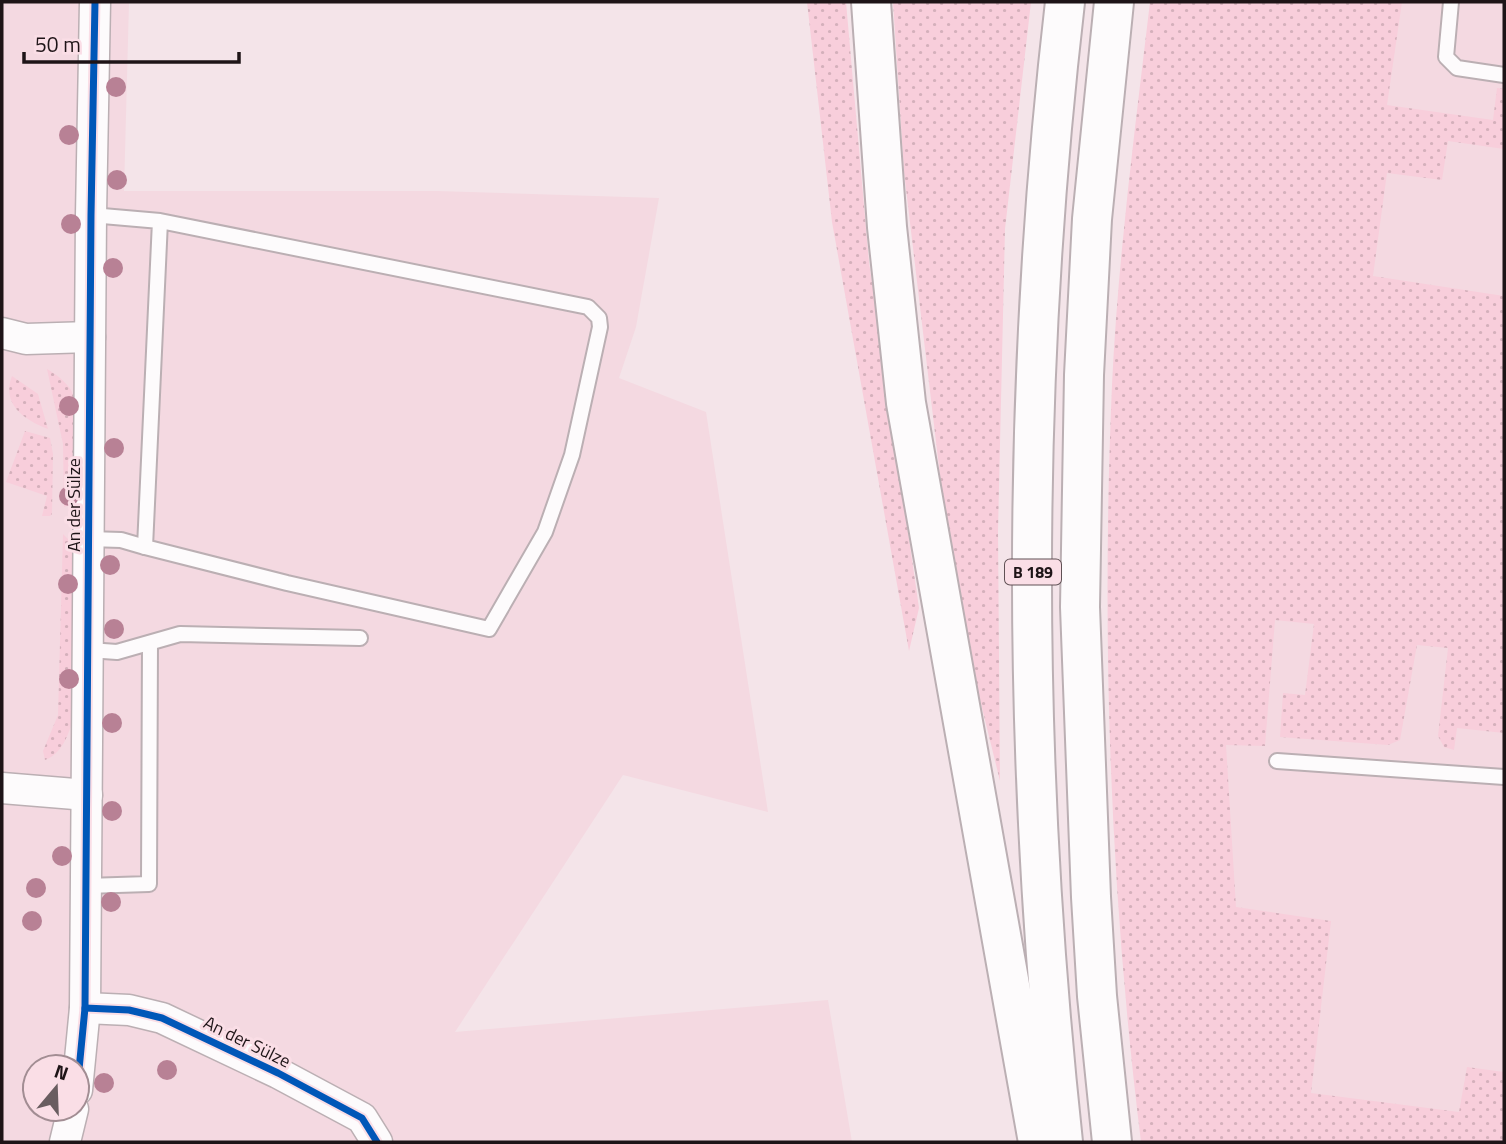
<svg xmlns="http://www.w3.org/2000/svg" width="1506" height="1144" font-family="'Titillium Web',sans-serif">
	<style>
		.built { fill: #f4d9e1; fill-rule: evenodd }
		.grass { fill: url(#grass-dots) }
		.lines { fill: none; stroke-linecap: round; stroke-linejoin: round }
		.lane-casing { stroke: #bbafb3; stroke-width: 18 }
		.street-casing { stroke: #bbafb3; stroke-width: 33 }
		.highway-casing { stroke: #bbafb3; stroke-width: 42 }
		.lane { stroke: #fdfbfc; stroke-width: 14 }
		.street { stroke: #fdfbfc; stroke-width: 30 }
		.highway { stroke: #fdfbfc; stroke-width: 38 }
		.cycleway-casing { stroke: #fadee6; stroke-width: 11 }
		.cycleway { stroke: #0057b8; stroke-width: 7 }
		.tree { fill: #b88195 }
		.labels { text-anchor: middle; stroke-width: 6; stroke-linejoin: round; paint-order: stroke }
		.shield { fill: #fadee6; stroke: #605155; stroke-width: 2 }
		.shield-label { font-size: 16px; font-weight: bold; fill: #1e1417 }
		.street-label { font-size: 18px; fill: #1e1417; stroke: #fadee6 }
	</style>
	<defs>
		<pattern id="grass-dots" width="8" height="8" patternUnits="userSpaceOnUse" patternTransform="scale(1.75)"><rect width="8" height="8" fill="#f8cedb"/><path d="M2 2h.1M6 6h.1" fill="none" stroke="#d4b0bb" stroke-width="1.8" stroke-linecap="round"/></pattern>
	</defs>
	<rect width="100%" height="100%" fill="#f4e4e9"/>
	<!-- built -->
	<g class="built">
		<path d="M2 2H129L124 191H437L659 198 636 327 619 378 706 412 768 812 623 775 455 1032 828 1000 852 1142H2ZM35 1067H77V1109H35Z"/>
		<path d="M1187 2H1504V1142H1185Z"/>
	</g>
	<!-- grass -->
	<g class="grass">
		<path d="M807 2H846L869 262 919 608 909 651 832 222Z"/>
		<path d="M893 2H1031L1005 229 998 531 1000 781 968 651 946 526 904 172Z"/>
		<path d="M1150 2H1402L1387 105 1493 120 1497 88 1504 89V149L1448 141 1442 180 1387 173 1373 276 1504 296V733L1457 728 1454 750 1444 747 1438 736 1448 648 1417 645 1400 740 1388 745 1280 737 1283 693 1305 695 1314 624 1275 620 1265 746 1226 745 1236 907 1331 921 1311 1093 1459 1112 1467 1067 1504 1072V1142H1141C1110 892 1101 637 1112 385 1118 257 1135 129 1150 2Z"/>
		<path d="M47 369C56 374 65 381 71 390 81 410 76 481 72 504L64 507 63 444Z"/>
		<path d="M12 376 38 394 48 429C24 420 1 404 12 376Z"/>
		<path d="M25 431 50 438 53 454 52 514 50 516H42L47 496 6 482Z"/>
		<path d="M63 534 73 544V720C68 735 62 754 45 760L43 751 58 715Z"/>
	</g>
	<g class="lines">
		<defs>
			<g id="lane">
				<path d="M1451 2 1446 57 1457 68 1504 75"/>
				<path d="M91 215 160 221 588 307 599 318 600 327 572 455 545 532 489 629 287 583 145 547 160 221"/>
				<path d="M89 539 121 540 145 547"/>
				<path d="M89 650 117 652 180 634 360 638"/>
				<path d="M1277 761 1504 777"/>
				<path d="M86 886 149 884 150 643"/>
			</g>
			<g id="street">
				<path d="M2 333 26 339 90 337"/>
				<path d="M2 788 87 795"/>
				<path d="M85 1008 129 1010 162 1018 278 1073 362 1118 377 1142"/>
				<path d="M77 1090 85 1008 91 215 95 2"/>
				<path d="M65 1142 73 1109"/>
			</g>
			<g id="highway">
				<path d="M871 2 887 227 906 403 1038 1142"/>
				<path d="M1063 1142C1022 764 1021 380 1065 2"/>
				<path d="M1112 1142 1097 996 1091 897 1080 607 1084 375 1092 219 1114 2"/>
			</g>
		</defs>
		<!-- lane casing -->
		<use href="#lane" class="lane-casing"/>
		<!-- street casing -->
		<use href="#street" class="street-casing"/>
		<!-- highway casing -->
		<use href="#highway" class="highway-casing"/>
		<!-- lane -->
		<use href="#lane" class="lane"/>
		<!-- street -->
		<use href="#street" class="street"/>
		<!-- highway -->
		<use href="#highway" class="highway"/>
		<defs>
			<g id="cycleway">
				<path d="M85 1008 129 1010 162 1018 278 1073 362 1118 377 1142"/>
				<path d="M77 1090 85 1008 91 215 95 2"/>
			</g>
		</defs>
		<!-- cycleway casing -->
		<use href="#cycleway" class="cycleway-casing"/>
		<!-- cycleway -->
		<use href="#cycleway" class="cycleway"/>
	</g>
	<!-- trees -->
	<g class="tree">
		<circle cx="116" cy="87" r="10"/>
		<circle cx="69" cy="135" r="10"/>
		<circle cx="117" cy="180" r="10"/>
		<circle cx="71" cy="224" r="10"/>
		<circle cx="113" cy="268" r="10"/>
		<circle cx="69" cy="406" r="10"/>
		<circle cx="114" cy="448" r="10"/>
		<circle cx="69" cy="496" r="10"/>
		<circle cx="110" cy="565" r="10"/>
		<circle cx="68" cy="584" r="10"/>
		<circle cx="114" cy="629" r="10"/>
		<circle cx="69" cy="679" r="10"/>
		<circle cx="112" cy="723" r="10"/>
		<circle cx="112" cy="811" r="10"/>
		<circle cx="62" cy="856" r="10"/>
		<circle cx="36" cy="888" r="10"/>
		<circle cx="111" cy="902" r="10"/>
		<circle cx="32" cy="921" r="10"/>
		<circle cx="167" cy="1070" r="10"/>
		<circle cx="104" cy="1083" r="10"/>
	</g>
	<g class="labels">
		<!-- shield labels -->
		<rect class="shield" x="1005" y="559.5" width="56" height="25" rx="5"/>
		<g class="shield-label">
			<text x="1033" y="578">B 189</text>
		</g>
		<!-- street labels -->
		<g class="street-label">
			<text transform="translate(74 505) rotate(-90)" y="6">An der Sülze</text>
			<text transform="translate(247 1042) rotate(26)" y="6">An der Sülze</text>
		</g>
	</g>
	<!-- border -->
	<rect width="1506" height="1144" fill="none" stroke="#1e1417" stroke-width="7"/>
	<!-- north arrow -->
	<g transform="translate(56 1088) rotate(19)"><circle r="33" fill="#fadee6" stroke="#a28d93" stroke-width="2"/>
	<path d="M0-5L12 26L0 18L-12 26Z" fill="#695d60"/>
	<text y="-10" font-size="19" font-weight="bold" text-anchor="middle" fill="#1e1417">N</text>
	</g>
	<!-- scale -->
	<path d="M24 52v10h215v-10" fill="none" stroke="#1e1417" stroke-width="3.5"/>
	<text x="35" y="52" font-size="21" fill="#1e1417" stroke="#fadee6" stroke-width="5" paint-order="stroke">50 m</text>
</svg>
